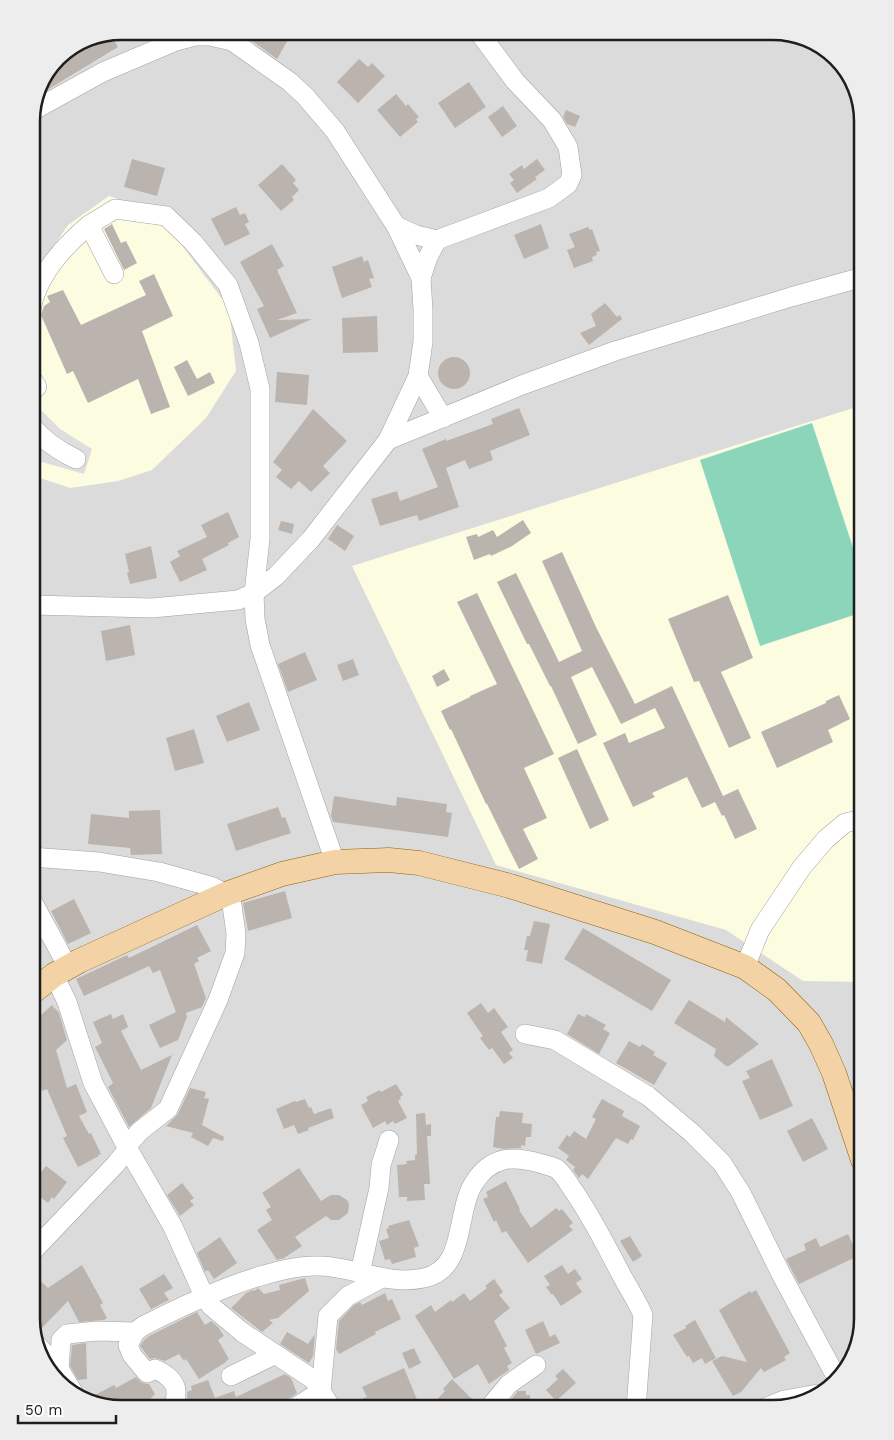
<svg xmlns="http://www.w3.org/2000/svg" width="894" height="1440" font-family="'Work Sans',sans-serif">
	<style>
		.residential { fill: #dcdbdb }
		.education { fill: #fcfce1 }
		.pitch { fill: #8bd6ba }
		.parking { fill: #dedede }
		.building { fill: #bbb4ae }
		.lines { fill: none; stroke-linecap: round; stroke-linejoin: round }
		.minor-casing { stroke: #a2a2a2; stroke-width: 20 }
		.major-casing { stroke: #8a630e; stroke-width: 25 }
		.minor { stroke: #fff; stroke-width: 19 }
		.major { stroke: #f3d3a6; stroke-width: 24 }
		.rim { fill: none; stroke: #1e1e1e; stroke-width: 2.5 }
	</style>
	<rect width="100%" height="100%" fill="#eeebe5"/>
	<!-- residential -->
	<path class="residential" d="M121 31H779L822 46 853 81 863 121V1319L848 1368 813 1399 773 1409H116L72 1394 41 1359 31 1319V116L58 57 87 38Z"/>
	<!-- education -->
	<g class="education">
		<path d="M109 196 126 202 168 227 229 308 236 371 206 418 152 470 118 481 70 488 31 475V287L38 269 68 225Z"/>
		<path d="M863 405V982L803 981 726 930 496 865 352 566Z"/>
	</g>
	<!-- pitch -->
	<path class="pitch" d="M812 423 863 578V612L760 646 700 460Z"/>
	<!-- parking -->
	<path class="parking" d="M31 400 60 429 92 449 84 474 35 460 31 455Z"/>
	<!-- building -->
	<g class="building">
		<path d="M246 31H293L277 59 244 35Z"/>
		<path d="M110 34 118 47 42 93 58 57 87 38Z"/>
		<path d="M359 59 368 67 372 63 385 76 358 103 337 82Z"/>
		<path d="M469 82 486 107 455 128 438 103Z"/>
		<path d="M396 94 406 106 408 104 419 117 416 119 418 122 400 137 377 110Z"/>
		<path d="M503 106 517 126 502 137 488 117Z"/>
		<path d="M566 110 580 116 575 127 567 124 563 117Z"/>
		<path d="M132 159 165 168 157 196 124 187Z"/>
		<path d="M537 159 545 170 535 177 537 179 517 193 510 183 514 180 509 174 522 165 524 169Z"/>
		<path d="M282 164 296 180 293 183 299 190 292 197 294 200 281 211 258 185Z"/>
		<path d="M236 207 240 215 245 213 249 222 245 224 250 234 225 246 211 219Z"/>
		<path d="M112 224 121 243 126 241 137 263 124 270 104 229Z"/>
		<path d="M541 224 549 248 524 259 514 235Z"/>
		<path d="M588 227 590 230 592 229 600 251 596 252 597 255 592 257 593 261 574 268 567 250 575 247 569 234Z"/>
		<path d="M272 244 284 266 277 270 297 313 277 320 312 319 270 338 257 309 264 306 240 262Z"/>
		<path d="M362 256 364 262 368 260 374 278 369 279 372 287 342 298 332 267Z"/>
		<path d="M154 274 173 316 142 331 170 407 151 414 138 379 88 403 73 371 67 374 41 315 44 306 50 302 47 296 63 290 81 325 146 295 139 281Z"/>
		<path d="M605 303 617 317 620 315 622 319 589 345 580 333 596 326 591 314Z"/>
		<path d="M377 316 378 352 343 353 342 318Z"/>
		<circle cx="454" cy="373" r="16"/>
		<path d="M187 360 197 379 210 372 215 383 188 396 174 367Z"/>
		<path d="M277 372 309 375 307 405 275 402Z"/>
		<path d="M519 408 530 435 490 451 493 460 469 469 465 460 446 468 459 507 419 521 417 515 380 526 371 499 397 491 400 501 438 487 422 449 446 439V441L493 424 491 419Z"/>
		<path d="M313 409 347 441 323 466 330 473 311 492 299 481 291 489 276 477 282 470 273 462Z"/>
		<path d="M228 512 239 537 228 543 229 545 202 559 207 570 180 582 170 562 180 556 177 551 207 537 201 525Z"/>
		<path d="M523 520 531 533 512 546 491 556 490 554 474 560 466 537 477 534 478 537 493 530 497 537Z"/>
		<path d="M281 521 294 524 292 534 278 530Z"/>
		<path d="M337 525 354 536 345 551 328 539Z"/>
		<path d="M151 546 157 578 130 584 127 573 129 572 125 554Z"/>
		<path d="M562 552 596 627 635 704 672 686 723 796 738 789 757 829 735 839 724 815 722 816 715 802 702 808 687 777 652 793 655 797 633 807 603 743 625 733 629 743 665 728 655 708 621 724 592 667 571 677 597 735 578 744 551 686H550L529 644H527L497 582 516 573 559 662 582 651 542 561Z"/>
		<path d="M477 593 554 754 524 768 547 818 523 829 538 859 519 869 487 804H486L451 729 450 730 441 711 470 697V696L497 684 457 602Z"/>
		<path d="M728 595 753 658 721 672 751 738 729 748 699 681 694 682 668 619Z"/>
		<path d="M130 625 135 655 106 661 101 631Z"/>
		<path d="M305 652 317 680 288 692 278 664Z"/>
		<path d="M353 659 359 675 343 681 337 665Z"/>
		<path d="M444 669 450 680 437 687 432 676Z"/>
		<path d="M839 695 850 719 828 730 833 742 777 768 761 732 826 703V701Z"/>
		<path d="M249 702 260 730 227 742 216 716Z"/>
		<path d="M194 729 204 763 175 771 166 738Z"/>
		<path d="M577 749 609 820 590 829 558 758Z"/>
		<path d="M334 796 396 806 397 797 447 804 446 812 452 813 448 837 333 822 331 816Z"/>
		<path d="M278 807 282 818 285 817 291 833 236 851 227 824Z"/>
		<path d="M160 810 162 854 131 855 130 848 88 844 91 814 129 818V811Z"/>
		<path d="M285 891 292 918 248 931 243 903Z"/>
		<path d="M74 899 91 933 68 944 51 911Z"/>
		<path d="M534 921 550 924 542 964 526 961 528 950H524L527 936H530Z"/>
		<path d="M197 925 211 951 197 958 199 961 194 964 206 998 202 1007 186 1013 187 1017 178 1040 160 1048 149 1025 176 1012 160 970 153 973 149 966 84 996 76 979 127 955 129 958Z"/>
		<path d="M583 928 671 980 652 1011 564 959Z"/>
		<path d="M689 1000 725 1022 726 1017 759 1044 729 1066H726L714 1056 716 1049 674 1023Z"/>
		<path d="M481 1003 488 1013 494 1008 508 1027 501 1032 513 1050 509 1053 513 1058 504 1064 492 1048 489 1050 480 1038 483 1036 467 1013Z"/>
		<path d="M52 1005 59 1013 67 1040 56 1050 67 1088 76 1084 87 1112 79 1116 89 1134 91 1133 101 1154 98 1155 99 1156 78 1167 63 1138 67 1136 47 1089 42 1091 35 1068 40 1066 31 1056V1024Z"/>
		<path d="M111 1014 113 1019 123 1014 128 1027 121 1031 141 1070 172 1055 151 1108 129 1127 108 1087 113 1083 95 1047 102 1043 93 1022Z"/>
		<path d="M578 1014 585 1017 586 1014 606 1025 603 1029 610 1033 599 1054 567 1034Z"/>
		<path d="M629 1041 640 1047 642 1044 655 1052 653 1055 667 1063 654 1085 616 1063Z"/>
		<path d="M772 1059 793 1106 760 1120 742 1081 750 1078 746 1071Z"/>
		<path d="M396 1084 403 1095 400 1097 401 1099 398 1101 407 1118 395 1124 393 1121 387 1125 385 1121 373 1128 361 1105 368 1101 366 1097 380 1090 381 1092Z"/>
		<path d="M190 1088 206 1092 204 1098 209 1099 202 1125 224 1137 223 1141 213 1138 208 1146 191 1137 193 1133 166 1126 178 1114Z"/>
		<path d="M305 1099 309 1108 311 1107 314 1114 331 1108 334 1118 308 1128 309 1130 298 1134 294 1125 284 1129 276 1109 295 1101 296 1102Z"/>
		<path d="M602 1099 624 1111 622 1116 640 1126 633 1140 631 1139 628 1144 616 1138 588 1179 582 1174 579 1178 573 1170 575 1167 566 1160 569 1156 558 1148 567 1135 570 1137 574 1131 586 1139 596 1119 592 1117Z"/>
		<path d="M500 1111 523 1113 522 1123 532 1124 531 1137H526L525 1146 521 1145V1148L503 1149 493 1147 496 1117H499Z"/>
		<path d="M425 1113 426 1125 431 1124V1136H427L430 1184H424L425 1200 407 1201V1197H399L397 1165 407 1164 406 1161 415 1160V1155L417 1154 416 1114Z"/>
		<path d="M812 1118 828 1149 803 1162 787 1131Z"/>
		<path d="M46 1166 67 1182 54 1199 52 1197 48 1203 31 1190V1185Z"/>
		<path d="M299 1168 321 1201 331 1195H339L347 1200 349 1204 348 1213 339 1220H331L326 1216 295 1237 302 1246 284 1258 277 1260 257 1230 272 1220 266 1210 271 1207 262 1193Z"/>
		<path d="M506 1181 520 1209 519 1210 531 1228 556 1208 559 1211 562 1209 573 1223 569 1226 573 1230 528 1263 506 1231 502 1233 496 1220 494 1222 483 1199 488 1197 486 1192Z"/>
		<path d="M182 1183 194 1198 190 1201 194 1205 180 1216 167 1195Z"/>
		<path d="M409 1220 419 1246 414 1248 416 1257 392 1264 390 1259 385 1260 379 1241 389 1238 386 1229 389 1228 388 1226Z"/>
		<path d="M848 1234 858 1256 799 1284 786 1259 806 1250 804 1244 816 1238 820 1247Z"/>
		<path d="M630 1236 642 1256 633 1262 620 1241Z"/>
		<path d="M220 1237 237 1263 214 1279 208 1270 205 1272 197 1253Z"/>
		<path d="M82 1265 103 1303 100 1305 107 1318 104 1320 79 1322 68 1301 38 1332 33 1327 31 1319V1272L48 1288Z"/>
		<path d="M562 1265 568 1274 575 1269 582 1279 576 1283 582 1292 561 1306 553 1294 552 1295 546 1287 550 1285 544 1276Z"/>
		<path d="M164 1274 173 1288 164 1293 169 1300 151 1309 139 1289Z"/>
		<path d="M305 1278 309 1291 278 1318 269 1320 273 1323 262 1332 231 1308 246 1293 253 1290 254 1291 258 1288 264 1294 280 1290 279 1285Z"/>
		<path d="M494 1279 503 1292 499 1295 510 1308 494 1321 507 1346 504 1348 512 1363 507 1366 509 1370 489 1384 478 1364 454 1379 415 1316 431 1305 435 1312 451 1300 452 1302 464 1293 470 1301 487 1288 485 1286Z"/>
		<path d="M756 1290 790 1353 784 1357 786 1360 764 1372 761 1368 741 1392 733 1396 712 1361 722 1356 747 1362 719 1310 750 1291 751 1293Z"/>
		<path d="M385 1293 388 1301 392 1299 401 1319 375 1332 376 1334 339 1354 336 1349 339 1321 354 1305 360 1302 362 1305Z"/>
		<path d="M197 1312 205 1325 211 1321 218 1327 224 1336 218 1340 229 1359 226 1361V1362L199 1379 186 1359 184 1361 179 1354 165 1361 155 1358 150 1359 140 1346 144 1340 149 1336Z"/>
		<path d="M695 1320 716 1358 705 1364 702 1358 693 1363 689 1356 687 1357 673 1335 686 1328 685 1326Z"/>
		<path d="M543 1321 550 1337 555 1334 560 1343 536 1354 525 1330Z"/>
		<path d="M287 1332 308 1344 315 1334 313 1356 309 1363 280 1344Z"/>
		<path d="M86 1343 87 1379 78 1380 70 1366 72 1345Z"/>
		<path d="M414 1348 421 1363 409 1369 402 1353Z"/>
		<path d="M404 1368 421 1409H367L363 1398 367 1397 362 1387Z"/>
		<path d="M563 1369 576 1383 556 1401 546 1390 558 1379 555 1376Z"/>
		<path d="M285 1374 291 1378 297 1393 288 1399 265 1409H188L187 1392 192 1390 191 1386 208 1380 215 1398 234 1391 236 1397Z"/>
		<path d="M136 1377 142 1383 149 1384 155 1394 150 1399 152 1401 137 1409 132 1401 128 1403 126 1401 114 1408 95 1402V1395L114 1385 116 1388Z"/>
		<path d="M452 1379 478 1405 477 1409H428L445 1391 443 1389Z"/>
		<path d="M518 1391H526V1395H530V1409H503Z"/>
	</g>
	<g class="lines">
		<defs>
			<g id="minor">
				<path d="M396 226 416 235 437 240"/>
				<path d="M114 274 89 225 115 209 166 216 193 242 228 285 249 343 260 389V539L254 593 255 619 260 645 335 862"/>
				<path d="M421 278 428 257 437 240 549 198 568 184 572 175 568 147 552 120 515 81 478 31"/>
				<path d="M31 310C37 275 63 247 89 225"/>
				<path d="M418 376 443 418"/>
				<path d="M31 392 37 387 31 377"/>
				<path d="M31 425C43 440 59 451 76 459"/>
				<path d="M388 440 522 385 615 351 791 297 863 277"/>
				<path d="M31 605 152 608 238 600 254 593 276 576 311 539 388 440 418 376 423 342V309L421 278 396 226 335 131 305 96 290 82 232 41 210 36H195L176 41 103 72 34 110"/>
				<path d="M31 899 68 967"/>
				<path d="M745 967 760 930 802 867 826 839 845 823 863 819"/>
				<path d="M54 975 67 1002 93 1083 128 1149 173 1227 204 1296 211 1306 242 1332 314 1380 332 1409"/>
				<path d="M525 1034 555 1040 648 1096 692 1133 722 1163 741 1193 781 1274 833 1371 838 1377"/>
				<path d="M31 1253 115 1165 128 1149 130 1142 140 1131 168 1109 218 1000 235 953 236 934 232 905 226 894 213 887 159 872 99 862 31 857"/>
				<path d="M360 1273 379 1188 381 1165 389 1140"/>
				<path d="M135 1332 128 1345 132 1355 147 1373 155 1369C165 1373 176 1381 176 1392 176 1398 174 1403 177 1409"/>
				<path d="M37 1345 59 1369 74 1394"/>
				<path d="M59 1369 61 1340 67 1334 97 1331 135 1332 143 1326C182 1306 216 1290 257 1277 278 1271 299 1265 320 1266 356 1267 387 1286 424 1278 467 1269 455 1212 474 1183 490 1157 512 1155 539 1163 545 1165 552 1166 557 1169 563 1174 567 1181 571 1187 591 1215 606 1246 622 1276 629 1289 637 1301 643 1315L636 1409"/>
				<path d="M231 1376 274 1355"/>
				<path d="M321 1391 328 1316 348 1296 380 1279"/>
				<path d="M293 1409 321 1391"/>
				<path d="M488 1409 509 1384 536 1365"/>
				<path d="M762 1409 784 1400 818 1394"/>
			</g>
			<path id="major" d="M31 993 54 975 79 961 226 894 282 874 335 862 389 860 419 863 510 886 655 932 745 967 777 990 809 1023 821 1044 834 1073 863 1160"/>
		</defs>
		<!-- minor casing -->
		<use href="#minor" class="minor-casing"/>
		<!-- major casing -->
		<use href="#major" class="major-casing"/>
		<!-- minor -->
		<use href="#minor" class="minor"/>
		<!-- major -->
		<use href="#major" class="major"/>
	</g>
	<!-- crop -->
	<path d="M0 0H894V1440H0ZM121 40H773A81 81 0 0 1 854 121V1319A81 81 0 0 1 773 1400H121A81 81 0 0 1 40 1319V121A81 81 0 0 1 121 40Z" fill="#ededed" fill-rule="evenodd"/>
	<path class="rim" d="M121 40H773A81 81 0 0 1 854 121V1319A81 81 0 0 1 773 1400H121A81 81 0 0 1 40 1319V121A81 81 0 0 1 121 40Z"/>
	<!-- scale -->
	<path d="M18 1415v8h98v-8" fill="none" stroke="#1e1e1e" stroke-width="2.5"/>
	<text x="25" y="1415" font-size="15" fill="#1e1e1e" stroke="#ffffff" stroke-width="4" paint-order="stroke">50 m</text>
</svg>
